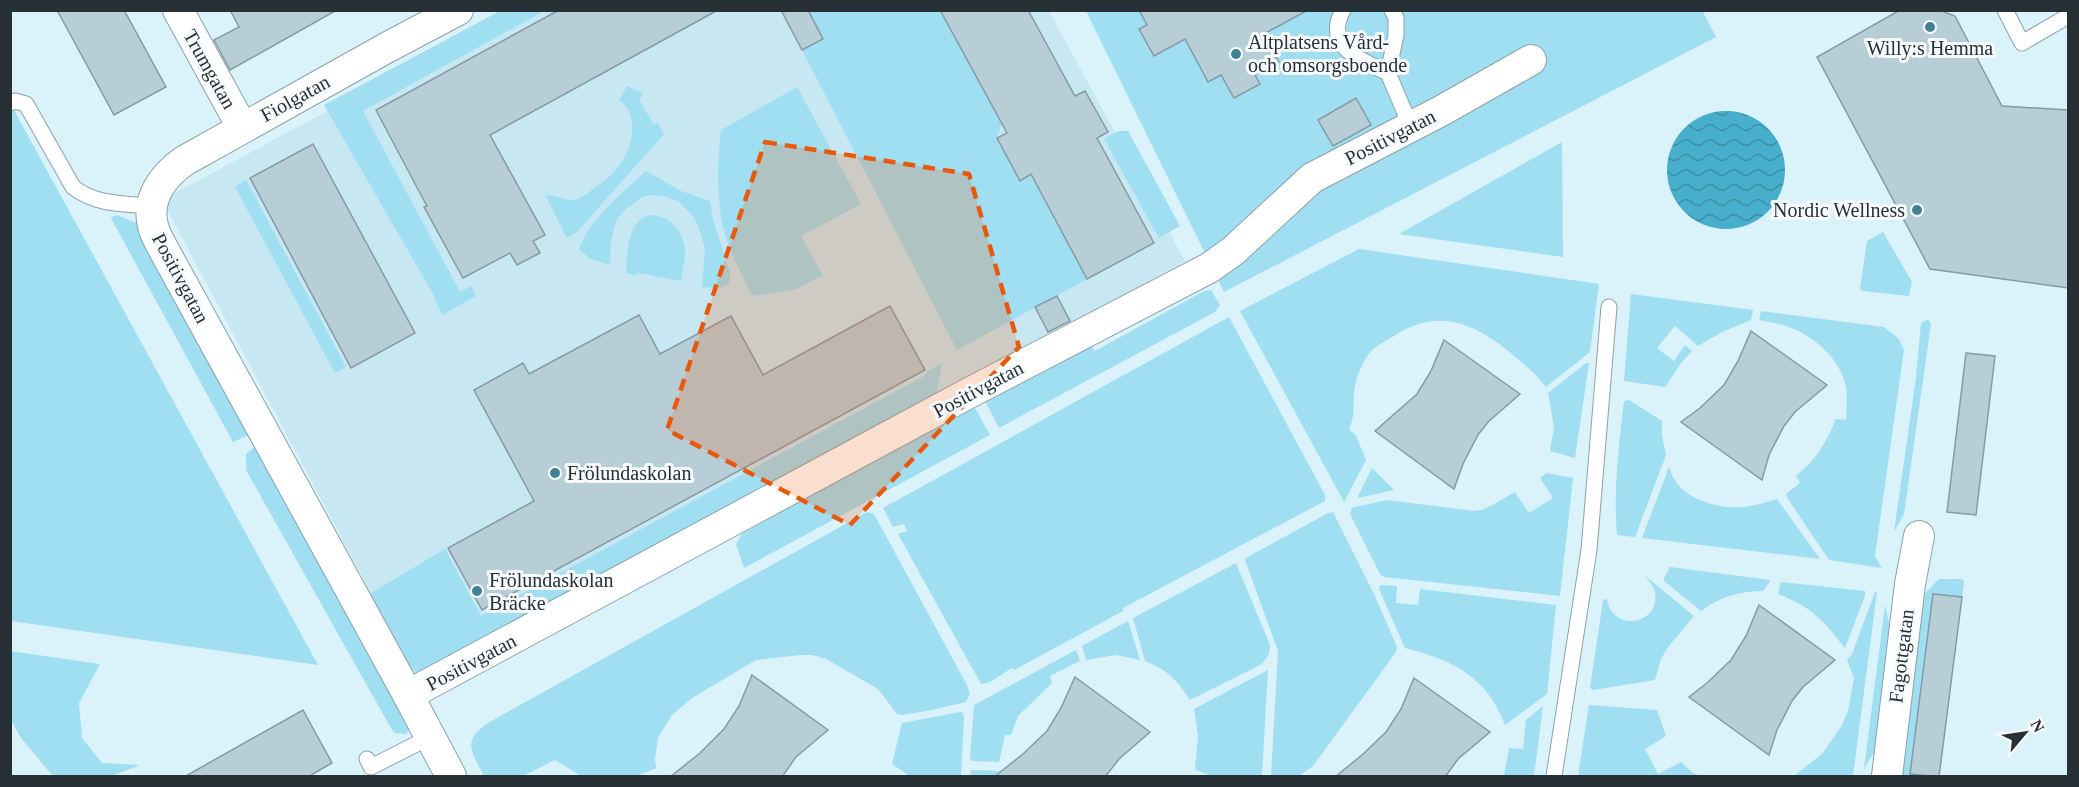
<svg xmlns="http://www.w3.org/2000/svg" width="2079" height="787" font-family="Georgia,serif">
	<style>
		.built { fill: #c7e8f3 }
		.green { fill: #a0def1 }
		.water { fill: url(#water-waves) }
		.building { fill: #b7ced6; stroke: #849ba3; stroke-width: 1.5 }
		.lines { fill: none; stroke-linecap: round; stroke-linejoin: round }
		.service-casing { stroke: #8ba2a9; stroke-width: 17 }
		.minor-casing { stroke: #8ba2a9; stroke-width: 32 }
		.service { stroke: #fff; stroke-width: 15 }
		.minor { stroke: #fff; stroke-width: 30 }
		.marked { fill: #e8590c; fill-opacity: 0.2; stroke: #e8590c; stroke-width: 4.5; stroke-dasharray: 12 8; stroke-linejoin: round }
		.poi-dot { fill: #408194; stroke: #f7fbfd; stroke-width: 2 }
		.labels { text-anchor: middle; stroke-width: 6; stroke-linejoin: round; paint-order: stroke }
		.poi-label { font-size: 20px; fill: #273034; stroke: #f7fbfd; text-anchor: start }
		.street-label { font-size: 20px; fill: #273034; stroke: #f7fbfd }
	</style>
	<defs>
		<pattern id="water-waves" width="16" height="10" patternUnits="userSpaceOnUse" patternTransform="scale(1.5)"><rect width="16" height="10" fill="#47afcc"/><path d="M0 5q4-4 8 0t8 0" fill="none" stroke="#3b8fa6"/></pattern>
	</defs>
	<rect width="100%" height="100%" fill="#daf2fa"/>
	<!-- built -->
	<path class="built" d="M514 11H1049L1185 261 420 685 162 200Z"/>
	<!-- green -->
	<g class="green">
		<path d="M1702 10 1716 37 1224 292 1086 11Z"/>
		<path d="M500 11H544L363 111 460 292 471 286 476 296 442 315 433 294 324 105Z"/>
		<path d="M808 11H940L1002 124 997 138 1019 180 1031 174 1087 279 957 350 802 50 823 39Z"/>
		<path d="M627 86 643 93 639 99 653 124 658 123 664 134 576 233 567 238 545 195C555 194 567 203 577 199 583 197 588 193 593 189 615 175 632 156 632 128 632 116 629 106 619 100Z"/>
		<path d="M797 87 861 204 801 236 823 275 796 289 752 296C744 278 733 259 727 241 716 210 717 162 721 130Z"/>
		<path d="M10 103 318 665 11 621Z"/>
		<path d="M1118 131H1128L1180 226 1159 238 1104 139Z"/>
		<path d="M1562 142 1563 257 1399 234Z"/>
		<path d="M646 171 681 191 710 201 713 220 730 272C732 292 716 288 702 287L705 249 698 225 692 215 678 201 666 197 654 195 644 196 627 208 616 220 611 242 610 265 591 259 579 250C589 218 623 193 646 171Z"/>
		<path d="M246 180 346 367 335 373 235 187Z"/>
		<path d="M117 215 137 223 251 434 233 442 112 220 111 217Z"/>
		<path d="M649 215C669 214 685 232 685 252 685 261 682 271 681 281L639 273 635 275 626 273C628 254 626 222 649 215Z"/>
		<path d="M1883 232 1912 282 1909 296 1863 291 1860 289 1867 241Z"/>
		<path d="M1359 249 1599 284 1590 352 1546 387C1537 375 1525 365 1513 355 1478 325 1440 307 1397 334 1387 341 1375 345 1368 355 1360 367 1355 380 1354 394 1353 407 1355 417 1349 429L1356 436 1366 460 1344 502 1240 311Z"/>
		<path d="M1211 290 1220 305 1215 312 999 428 983 397 1090 344 1095 351 1204 291Z"/>
		<path d="M1631 294 1753 310 1751 320 1722 332 1698 346 1675 326 1657 348 1674 361 1685 345 1692 351 1682 362 1665 387 1624 381Z"/>
		<path d="M1761 311 1884 327 1899 339 1904 350 1875 556 1882 568 1829 560 1788 499 1786 494 1800 483 1796 476C1816 460 1826 443 1836 419L1846 420C1846 409 1848 398 1846 387 1841 359 1813 335 1786 326 1778 323 1768 322 1759 320Z"/>
		<path d="M1229 317 1325 495V501L1123 608V611L1014 670 1012 668 990 682 981 684 898 534 907 531 904 524 893 527 883 508Z"/>
		<path d="M1928 319 1931 324 1904 514 1894 532 1916 377 1921 323Z"/>
		<path d="M942 363 935 403 426 677 406 666 366 596 445 549 481 616 924 376 928 371Z"/>
		<path d="M1586 363H1589L1575 458 1550 451 1554 427 1548 393Z"/>
		<path d="M1629 400 1662 421V436L1666 455 1635 537 1617 535C1613 490 1619 446 1624 401Z"/>
		<path d="M964 405 974 406 990 435 744 568 736 544 742 534Z"/>
		<path d="M257 445 410 729 406 734 395 733 392 730 246 470V454Z"/>
		<path d="M1669 467C1671 471 1672 477 1675 480 1687 501 1721 509 1744 507 1755 506 1766 502 1777 499L1820 559 1642 538Z"/>
		<path d="M1372 468 1394 490 1358 498V496Z"/>
		<path d="M1547 473 1573 478 1560 596 1384 577 1380 574 1350 514 1352 508 1355 507 1387 500 1475 511 1485 509 1515 492 1529 513 1553 498 1540 478Z"/>
		<path d="M867 512 874 514 967 685 970 694 966 702 932 710 902 715 897 714 878 689 826 659 812 655H801L756 660 692 698 672 715 658 738 655 759 656 768 637 776H581L555 760 523 776H484C472 752 461 741 488 723Z"/>
		<path d="M1333 512 1374 594 1397 647 1396 652 1313 766 1299 776H1271L1278 651 1245 560 1246 558 1328 513Z"/>
		<path d="M1236 563 1270 645 1269 654 1262 664 1190 700C1176 679 1169 671 1145 661L1133 618Z"/>
		<path d="M1670 567 1770 580 1769 583 1763 591C1739 591 1720 597 1701 611L1663 580Z"/>
		<path d="M1643 574 1694 616 1668 647 1661 659 1655 680 1593 690 1590 688 1603 600 1607 599C1613 636 1665 622 1654 589 1652 583 1647 579 1643 574Z"/>
		<path d="M1939 579H1961L1964 581 1962 598 1933 594 1911 776 1900 775 1923 597 1928 590Z"/>
		<path d="M1781 582 1865 591V596L1845 648C1822 619 1813 608 1778 594Z"/>
		<path d="M1380 585 1397 586 1396 603 1418 605 1420 589 1556 605 1547 694 1505 725C1487 677 1453 660 1405 648L1379 589Z"/>
		<path d="M1875 592H1877L1853 776H1794L1822 754 1841 727 1848 711 1854 678 1847 660 1852 654Z"/>
		<path d="M1885 605 1890 627 1875 751 1864 769Z"/>
		<path d="M1128 621 1140 660 1116 655 1086 660 1082 646Z"/>
		<path d="M1076 650 1080 661 1050 676 1052 683 1018 716 1011 735H1005L999 762 972 761 970 758 974 705Z"/>
		<path d="M10 651 100 664 79 703 82 738 102 763 140 765 112 776H53L21 738 11 720Z"/>
		<path d="M1268 670 1262 776H1210L1195 769 1198 736 1194 709Z"/>
		<path d="M1589 705 1657 710 1666 736 1645 749 1658 774 1681 762 1693 773 1700 776H1578Z"/>
		<path d="M1543 706 1534 776H1504L1509 748 1523 749 1526 720Z"/>
		<path d="M960 712 963 713 964 718 961 776H906L907 774 892 764 902 723Z"/>
		<path d="M971 770 1001 771 1002 776H970Z"/>
	</g>
	<!-- water -->
	<circle class="water" cx="1726" cy="170" r="59"/>
	<!-- building -->
	<g class="building">
		<path d="M57 10H124L166 87 114 115Z"/>
		<path d="M230 10H337L230 70 214 40 239 27Z"/>
		<path d="M559 10H718L490 135 545 235 533 241 540 253 517 265 510 253 463 278 424 207 427 206 421 195 376 110Z"/>
		<path d="M781 10H808L823 39 802 50Z"/>
		<path d="M940 10H1028L1075 96 1085 91 1108 132 1097 138 1154 243 1087 279 1031 174 1020 181 997 138 1007 133Z"/>
		<path d="M1139 10H1308L1264 34 1279 62 1255 75 1260 84 1234 98 1221 75 1208 82 1185 39 1154 56 1139 29 1147 25Z"/>
		<path d="M1900 10H1939L1955 16 2002 106 2068 110V288L1930 269 1817 57Z"/>
		<path d="M1356 98 1371 125 1333 146 1318 120Z"/>
		<path d="M313 144 415 333 351 368 250 178Z"/>
		<path d="M1057 296 1070 321 1048 332 1035 307Z"/>
		<path d="M890 306 925 370 482 610 448 548 534 501 474 390 523 363 529 374 639 315 660 354 731 316 763 375Z"/>
		<path d="M1751 331 1827 385 1795 412 1784 426 1769 455 1762 480 1681 422 1700 408 1724 385 1738 361Z"/>
		<path d="M1444 340 1520 394 1488 422 1478 435 1463 464 1454 489 1375 431 1417 394 1431 371Z"/>
		<path d="M1966 353 1995 356 1976 515 1947 512Z"/>
		<path d="M1933 594 1962 597 1939 777 1910 774Z"/>
		<path d="M1759 605 1835 660 1803 687 1792 701 1777 730 1769 755 1689 697 1707 683 1731 660 1746 636Z"/>
		<path d="M752 675 828 730 796 757 782 777H670L700 753 724 729 739 706Z"/>
		<path d="M1075 677 1150 732 1119 759 1105 777H994L1023 754 1047 731 1061 708Z"/>
		<path d="M1414 678 1490 732 1458 759 1445 777H1335L1362 755 1386 732 1401 709Z"/>
		<path d="M303 710 332 763 308 777H184Z"/>
	</g>
	<g class="lines">
		<defs>
			<g id="service">
				<path d="M1343 10C1323 47 1361 60 1388 73"/>
				<path d="M1392 10 1396 18V35L1388 73 1411 127"/>
				<path d="M2005 10 2022 43 2068 16"/>
				<path d="M10 103 15 101 26 104 73 187C95 205 125 204 152 206"/>
				<path d="M367 759 371 767 430 737"/>
				<path d="M1554 776 1589 550 1609 307"/>
			</g>
			<g id="minor">
				<path d="M178 10 242 127"/>
				<path d="M408 695 969 393 1209 268 1233 251 1312 178 1441 111 1531 60"/>
				<path d="M451 776 408 695 165 252C161 244 155 235 153 226 146 198 163 176 184 161L388 47 458 10"/>
				<path d="M1887 776 1910 584 1919 536"/>
			</g>
		</defs>
		<!-- service casing -->
		<use href="#service" class="service-casing"/>
		<!-- minor casing -->
		<use href="#minor" class="minor-casing"/>
		<!-- service -->
		<use href="#service" class="service"/>
		<!-- minor -->
		<use href="#minor" class="minor"/>
	</g>
	<!-- marked area -->
	<path class="marked" d="M765 142 969 174 1019 347 850 525 667 430Z"/>
	<!-- markers -->
	<g class="poi-dot">
		<circle cx="1930" cy="27" r="6"/>
		<circle cx="1236" cy="54" r="6"/>
		<circle cx="1917" cy="210" r="6"/>
		<circle cx="555" cy="473" r="6"/>
		<circle cx="477" cy="591" r="6"/>
	</g>
	<g class="labels">
		<!-- poi labels -->
		<g class="poi-label">
			<text x="1248" y="49">Altplatsens Vård-<tspan x="1248" dy="23">och omsorgsboende</tspan></text>
			<text x="1930" y="55" text-anchor="middle">Willy:s Hemma</text>
			<text x="1905" y="217" text-anchor="end">Nordic Wellness</text>
			<text x="567" y="480">Frölundaskolan</text>
			<text x="489" y="587">Frölundaskolan<tspan x="489" dy="23">Bräcke</tspan></text>
		</g>
		<!-- street labels -->
		<g class="street-label">
			<text transform="translate(210 69) rotate(61)" y="7">Trumgatan</text>
			<text transform="translate(295 98) rotate(-29)" y="7">Fiolgatan</text>
			<text transform="translate(1390 137) rotate(-27)" y="7">Positivgatan</text>
			<text transform="translate(181 278) rotate(62)" y="7">Positivgatan</text>
			<text transform="translate(978 389) rotate(-28)" y="7">Positivgatan</text>
			<text transform="translate(1901 656) rotate(-83)" y="7">Fagottgatan</text>
			<text transform="translate(471 662) rotate(-28)" y="7">Positivgatan</text>
		</g>
	</g>
	<!-- border -->
	<rect width="2079" height="787" fill="none" stroke="#273034" stroke-width="24"/>
	<!-- north arrow -->
	<g transform="translate(2025 733) rotate(61)" stroke="#f7fbfd" stroke-width="4.5" paint-order="stroke">
	<path d="M0-4.5L10 22L0 15L-10 22Z" fill="#273034"/>
	<text y="-9" font-size="16" font-weight="bold" text-anchor="middle" fill="#273034">N</text>
	</g>
</svg>
